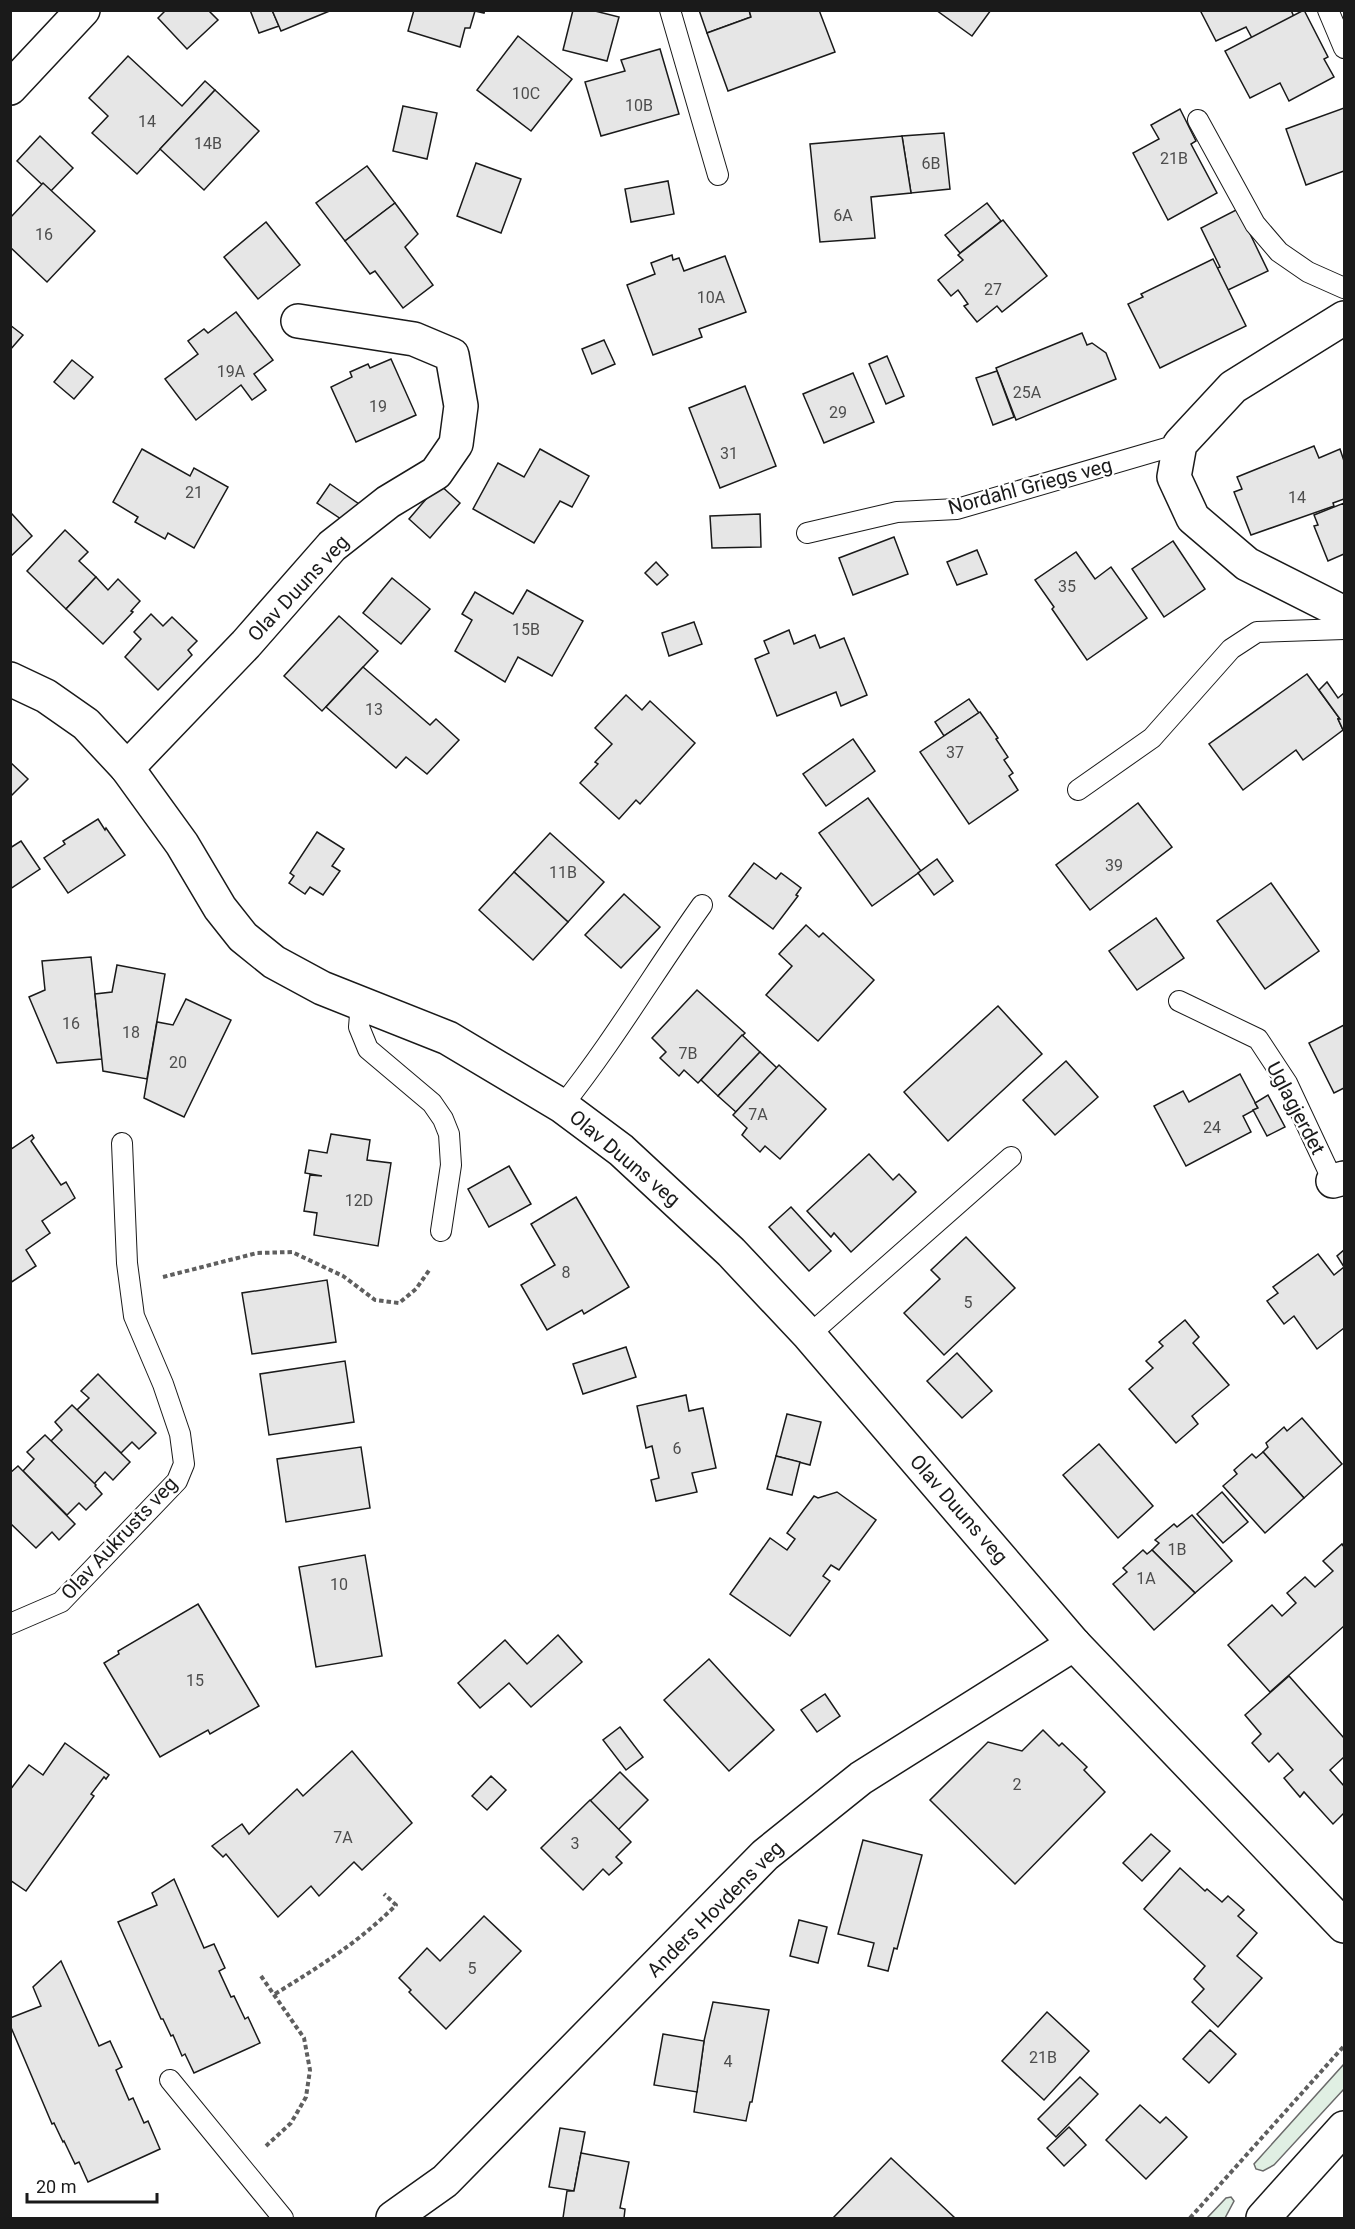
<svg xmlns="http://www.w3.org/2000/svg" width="1355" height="2229" font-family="Roboto,sans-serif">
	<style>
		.green { fill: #e0efe3; stroke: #6a6a6a; stroke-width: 1.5 }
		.building { fill: #e6e6e6; stroke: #1a1a1a; stroke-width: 1.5 }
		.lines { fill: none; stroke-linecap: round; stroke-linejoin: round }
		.lane-casing { stroke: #1a1a1a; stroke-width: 22 }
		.street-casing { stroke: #1a1a1a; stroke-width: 36 }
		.secondary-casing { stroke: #1a1a1a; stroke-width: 36 }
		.path { stroke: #5f5f5f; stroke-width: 4; stroke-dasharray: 4.5 3; stroke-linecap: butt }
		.lane { stroke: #fff; stroke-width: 20 }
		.street { stroke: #fff; stroke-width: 33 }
		.secondary { stroke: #fff; stroke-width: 33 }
		.labels { text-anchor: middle; stroke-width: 4.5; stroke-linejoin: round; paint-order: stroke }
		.number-label { font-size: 16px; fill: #4d4d4d }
		.street-label { font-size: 20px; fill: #1a1a1a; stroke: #fff }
	</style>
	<rect width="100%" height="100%" fill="#fff"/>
	<!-- green -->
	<g class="green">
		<path d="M1344 2064V2089L1274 2165 1263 2171 1256 2169 1254 2164Z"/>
		<path d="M1231 2197 1234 2201 1225 2218H1207L1226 2198Z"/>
	</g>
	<!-- building -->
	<g class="building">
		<path d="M166 10H208L218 20 187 49 158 18Z"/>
		<path d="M250 10H272L279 26 259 33Z"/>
		<path d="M272 10H332L281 31Z"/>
		<path d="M414 10H485L484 13 475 11 470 28H465L460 47 408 31Z"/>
		<path d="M573 10H591L619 17 607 61 563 50Z"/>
		<path d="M699 10H749L751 17 707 33Z"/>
		<path d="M749 10H819L835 52 728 91 707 33 751 17Z"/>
		<path d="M936 10H991L972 36Z"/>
		<path d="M1200 10H1291L1294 17 1252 38 1246 27 1216 41Z"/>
		<path d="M1304 10 1328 57 1324 59 1334 77 1289 101 1280 83 1250 98 1225 51Z"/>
		<path d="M518 36 572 79 531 131 477 90Z"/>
		<path d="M660 49 679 114 601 136 585 82 625 71 621 60Z"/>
		<path d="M128 56 182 106 205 81 215 90 137 174 92 133 108 116 89 98Z"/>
		<path d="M215 90 259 131 204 190 160 149Z"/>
		<path d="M403 106 437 113 427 159 393 151Z"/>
		<path d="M1344 108V171L1306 185 1286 129Z"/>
		<path d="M1180 109 1196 141 1191 144 1217 193 1168 220 1133 153 1159 139 1151 125Z"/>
		<path d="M944 133 950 189 911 193 902 136Z"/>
		<path d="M40 136 73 168 50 192 17 161Z"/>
		<path d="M902 136 911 193 871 197 875 238 820 242 810 144Z"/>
		<path d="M476 163 521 179 501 233 457 216Z"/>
		<path d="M367 166 395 203 345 241 316 203Z"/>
		<path d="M668 181 674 214 631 222 625 189Z"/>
		<path d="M43 183 95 231 47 282 10 247V218Z"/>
		<path d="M395 203 418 234 405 247 433 285 403 308 375 271 370 274 345 241Z"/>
		<path d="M987 203 1001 221 960 253 945 235Z"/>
		<path d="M1238 209 1268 271 1228 290 1217 268 1220 267 1201 228Z"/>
		<path d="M1003 220 1047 276 1002 312 997 306 977 322 964 306 968 304 958 290 951 296 938 280 963 260 958 255Z"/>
		<path d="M266 222 300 265 258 299 224 257Z"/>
		<path d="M672 255 673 260 679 258 684 271 725 256 746 312 699 329 702 337 653 355 627 285 655 274 651 263Z"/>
		<path d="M1213 259 1246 326 1160 368 1128 304 1143 297 1141 294Z"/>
		<path d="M236 312 273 360 254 374 266 390 252 400 241 385 196 420 165 379 198 354 188 341 204 329 208 333Z"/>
		<path d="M10 325 23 335 10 350Z"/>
		<path d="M1082 333 1087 345 1092 343 1106 353 1116 379 1016 420 996 368Z"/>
		<path d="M604 340 615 364 592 374 582 349Z"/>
		<path d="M887 356 904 396 886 404 869 364Z"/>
		<path d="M391 359 416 415 356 442 331 387 352 377 350 372 368 364 370 368Z"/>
		<path d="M72 360 93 377 74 399 54 382Z"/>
		<path d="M997 371 1014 417 993 425 976 378Z"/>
		<path d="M853 373 874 422 824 443 803 394Z"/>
		<path d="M745 386 776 466 720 488 689 408Z"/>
		<path d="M1314 446 1319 458 1340 449 1344 461V499L1333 503 1334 506 1251 535 1234 492 1242 489 1237 477Z"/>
		<path d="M142 449 190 476 194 468 228 487 194 548 168 533 165 539 135 522 138 517 113 502Z"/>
		<path d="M540 449 589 476 572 507 560 501 534 543 473 509 498 463 524 477Z"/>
		<path d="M330 484 359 504 347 523 317 503Z"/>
		<path d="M439 484 460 503 430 538 409 519Z"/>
		<path d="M1344 503V554L1328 561 1314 526 1318 525 1314 515Z"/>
		<path d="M12 514 32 536 10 557V516Z"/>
		<path d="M760 514 761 547 712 548 710 516Z"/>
		<path d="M65 530 88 552 79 561 96 577 66 609 27 571Z"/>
		<path d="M894 537 908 574 853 595 839 558Z"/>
		<path d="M1173 541 1205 589 1164 617 1132 569Z"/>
		<path d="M977 550 987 574 957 585 947 562Z"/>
		<path d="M1076 552 1095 579 1111 567 1147 618 1087 660 1052 609 1054 607 1035 580Z"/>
		<path d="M656 562 668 575 657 585 645 573Z"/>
		<path d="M96 577 108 590 118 579 140 601 131 611 133 612 103 644 66 609Z"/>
		<path d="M392 578 430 609 401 644 363 613Z"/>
		<path d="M527 590 583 621 552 676 518 657 505 682 455 651 472 620 462 614 475 592 513 614Z"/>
		<path d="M151 614 163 626 172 617 197 641 188 650 192 655 158 690 125 657 141 639 134 632Z"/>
		<path d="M339 616 378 651 322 711 284 676Z"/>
		<path d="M694 622 702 644 669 656 662 633Z"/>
		<path d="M789 630 794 644 815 635 820 648 844 638 867 695 841 706 836 692 777 716 755 659 769 653 764 641Z"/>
		<path d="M363 667 430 725 436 719 459 740 427 774 406 757 396 768 326 707Z"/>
		<path d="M1307 674 1340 719H1338L1343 730 1303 760 1296 750 1243 790 1209 744Z"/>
		<path d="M1327 682 1338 698 1344 693V732L1338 719H1340L1319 690Z"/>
		<path d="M626 695 642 710 650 701 695 743 640 804 636 800 619 819 580 783 598 764 595 762 612 744 595 728Z"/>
		<path d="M969 699 979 713 944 736 935 722Z"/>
		<path d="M980 712 998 738 996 739 1008 757 1004 760 1013 773 1009 776 1018 790 969 824 920 752Z"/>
		<path d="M853 739 875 771 826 806 803 774Z"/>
		<path d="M10 762 28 779 10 797Z"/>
		<path d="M868 798 921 871 872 906 819 833Z"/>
		<path d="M1138 803 1172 847 1090 910 1056 865Z"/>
		<path d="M98 819 105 830 106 828 125 855 68 893 44 858 65 844 63 841Z"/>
		<path d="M317 832 344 849 332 866 340 871 323 895 310 887 305 894 289 883 294 876 290 873Z"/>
		<path d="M550 833 604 882 568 922 514 872Z"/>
		<path d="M21 841 40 869 10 889V848Z"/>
		<path d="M937 859 953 881 934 895 918 873Z"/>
		<path d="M754 863 776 879 781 873 801 888 796 895 798 896 773 929 729 896Z"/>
		<path d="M514 872 568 922 533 960 479 910Z"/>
		<path d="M1271 883 1319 951 1265 989 1217 921Z"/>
		<path d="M624 894 660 927 621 968 585 935Z"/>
		<path d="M1156 918 1184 958 1137 990 1109 951Z"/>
		<path d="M806 925 819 937 823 933 874 980 818 1041 766 995 792 966 779 954Z"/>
		<path d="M91 957 102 1059 57 1063 29 997 45 990 42 961Z"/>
		<path d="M117 965 165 974 147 1079 103 1071 95 994 112 992Z"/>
		<path d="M697 990 745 1033 698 1083 684 1070 679 1076 660 1058 666 1052 652 1038Z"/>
		<path d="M186 999 231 1020 184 1117 144 1098 157 1022 173 1025Z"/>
		<path d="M998 1006 1042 1054 948 1141 904 1092Z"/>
		<path d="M1344 1025V1088L1334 1093 1309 1043Z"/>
		<path d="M742 1035 760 1052 718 1096 701 1080Z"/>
		<path d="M760 1052 777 1068 736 1112 718 1096Z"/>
		<path d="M1066 1061 1098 1097 1055 1135 1023 1100Z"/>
		<path d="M779 1065 826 1109 780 1159 765 1146 760 1152 742 1135 747 1128 733 1115Z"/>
		<path d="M1240 1074 1258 1108 1243 1116 1251 1132 1186 1166 1154 1106 1183 1091 1189 1102Z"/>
		<path d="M1268 1095 1285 1127 1267 1136 1253 1110 1258 1108 1255 1103Z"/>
		<path d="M331 1134 370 1140 367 1160 391 1163 378 1246 314 1235 317 1213 304 1211 310 1175 322 1176 305 1173 309 1150 327 1153Z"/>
		<path d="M32 1135 34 1138 31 1141 61 1185 66 1182 75 1198 42 1221 50 1233 26 1250 36 1266 10 1283V1150Z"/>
		<path d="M869 1154 893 1180 899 1174 916 1192 851 1252 834 1233 831 1237 807 1211Z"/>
		<path d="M509 1166 531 1204 489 1227 468 1189Z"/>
		<path d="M576 1197 629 1287 584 1314 582 1310 547 1330 521 1285 555 1265 531 1224Z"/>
		<path d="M791 1207 831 1251 809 1271 769 1227Z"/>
		<path d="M966 1237 1015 1288 944 1355 904 1313 940 1279 931 1270Z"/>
		<path d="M1344 1250V1267L1337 1256Z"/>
		<path d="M1318 1254 1334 1275 1344 1267V1328L1317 1349 1294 1316 1284 1324 1267 1301 1278 1293 1273 1287Z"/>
		<path d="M327 1280 336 1342 252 1354 242 1293Z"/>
		<path d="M1185 1320 1199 1337 1193 1343 1229 1385 1192 1416 1198 1424 1176 1443 1129 1389 1153 1368 1146 1361 1163 1346 1159 1342Z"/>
		<path d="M626 1347 636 1377 583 1394 573 1364Z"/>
		<path d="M957 1353 992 1391 962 1418 927 1381Z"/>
		<path d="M345 1361 354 1422 269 1435 260 1374Z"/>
		<path d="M98 1374 156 1433 139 1449 132 1442 121 1453 77 1410 89 1398 81 1391Z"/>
		<path d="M686 1395 689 1411 703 1408 716 1468 692 1473 697 1492 656 1501 651 1480 659 1478 652 1446 646 1448 637 1406Z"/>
		<path d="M72 1405 130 1462 113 1480 105 1472 94 1484 51 1441 62 1430 55 1422Z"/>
		<path d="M787 1414 821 1422 810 1465 776 1456Z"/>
		<path d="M1302 1418 1342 1464 1304 1498 1263 1452 1268 1447 1266 1443 1284 1427 1287 1431Z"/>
		<path d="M45 1435 96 1485 95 1486 102 1494 86 1510 79 1503 67 1515 23 1471 34 1459 27 1452Z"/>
		<path d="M1099 1444 1153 1506 1118 1538 1063 1475Z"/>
		<path d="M361 1447 370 1508 286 1522 277 1459Z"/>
		<path d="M1263 1452 1304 1498 1265 1533 1223 1486 1237 1474 1234 1470 1252 1454 1256 1458Z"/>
		<path d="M776 1456 800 1462 792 1495 767 1489Z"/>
		<path d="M18 1466 75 1524 59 1540 52 1532 36 1548 10 1523V1473Z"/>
		<path d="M837 1492 876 1520 839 1570 831 1565 823 1576 830 1581 790 1636 730 1594 770 1538 787 1550 795 1539 787 1533 814 1496 818 1498Z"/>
		<path d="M1222 1492 1248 1522 1223 1543 1197 1514Z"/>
		<path d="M1192 1515 1232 1561 1195 1593 1152 1550 1159 1543 1155 1540 1174 1524 1177 1527Z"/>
		<path d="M1342 1544 1344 1547V1626L1270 1692 1228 1645 1272 1605 1282 1616 1296 1603 1287 1593 1305 1577 1315 1587 1333 1571 1323 1561Z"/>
		<path d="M1143 1550 1147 1554 1152 1550 1195 1593 1154 1630 1113 1584 1127 1572 1123 1568Z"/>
		<path d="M365 1555 382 1656 316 1667 299 1567Z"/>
		<path d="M198 1604 259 1706 210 1734 208 1730 160 1757 104 1663 119 1654 118 1651Z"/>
		<path d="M558 1635 582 1662 531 1707 509 1683 480 1708 458 1683 505 1640 527 1664Z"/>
		<path d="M709 1659 774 1730 729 1771 664 1700Z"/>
		<path d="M1289 1676 1344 1738V1757L1330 1770 1344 1786V1813L1333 1824 1304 1792 1300 1797 1284 1778 1293 1770 1278 1753 1269 1762 1252 1743 1261 1734 1245 1715Z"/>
		<path d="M825 1694 840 1716 817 1732 801 1710Z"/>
		<path d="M620 1727 643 1757 626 1770 603 1740Z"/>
		<path d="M1043 1730 1059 1746 1062 1743 1087 1767 1084 1770 1105 1792 1015 1884 930 1800 988 1742 1022 1751Z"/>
		<path d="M65 1743 109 1775 106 1779 104 1777 91 1794 94 1796 26 1891 10 1880V1790L29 1765 43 1775Z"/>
		<path d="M352 1751 412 1823 362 1870 354 1862 319 1896 311 1886 278 1917 226 1854 223 1857 212 1846 242 1824 249 1834 297 1789 303 1796Z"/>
		<path d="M620 1772 648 1800 618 1830 590 1801Z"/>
		<path d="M491 1776 506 1790 487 1810 472 1796Z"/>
		<path d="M590 1800 631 1842 616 1857 622 1863 609 1875 603 1869 583 1890 541 1848Z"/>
		<path d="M1151 1834 1170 1851 1142 1881 1123 1863Z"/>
		<path d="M863 1840 922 1855 897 1949 894 1948 888 1971 868 1966 874 1943 838 1934Z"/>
		<path d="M1180 1868 1205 1891 1207 1889 1222 1902 1228 1896 1244 1910 1238 1916 1257 1933 1237 1956 1262 1978 1218 2027 1192 2002 1204 1989 1194 1979 1205 1966 1144 1909Z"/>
		<path d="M174 1879 204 1948 214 1944 225 1968 219 1971 231 1997 234 1996 245 2019 248 2017 260 2043 194 2073 185 2054 182 2056 173 2035 171 2036 163 2019H161L118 1922 157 1905 152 1893Z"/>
		<path d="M484 1916 521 1951 446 2029 409 1992 411 1990 399 1978 427 1948 440 1961Z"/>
		<path d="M799 1920 827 1927 818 1963 790 1956Z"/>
		<path d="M61 1961 99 2046 110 2041 122 2067 116 2070 129 2100 133 2098 144 2123 148 2121 160 2149 88 2182 79 2162 75 2164 64 2141 63 2142 54 2123 52 2124 10 2025V2018L41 2006 33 1987Z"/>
		<path d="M713 2002 769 2010 752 2102H750L746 2121 694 2112 704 2041Z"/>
		<path d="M1047 2012 1089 2051 1044 2100 1002 2061Z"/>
		<path d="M1210 2030 1236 2054 1209 2083 1183 2059Z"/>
		<path d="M663 2034 704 2041 697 2092 654 2085Z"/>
		<path d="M1080 2077 1098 2094 1056 2137 1038 2119Z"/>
		<path d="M1140 2105 1160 2123 1166 2117 1187 2137 1146 2179 1106 2140Z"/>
		<path d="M1069 2127 1086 2145 1064 2166 1047 2148Z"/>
		<path d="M560 2128 585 2132 574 2191 549 2187Z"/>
		<path d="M581 2153 629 2162 620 2208 625 2209 624 2218H563L567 2191H574Z"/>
		<path d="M891 2158 955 2218H833Z"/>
	</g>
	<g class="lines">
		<defs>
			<g id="lane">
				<path d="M670 10 718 175"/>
				<path d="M1328 10 1344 48"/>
				<path d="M1198 120 1255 224 1279 252 1308 272 1344 288"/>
				<path d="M807 533 897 512 957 509 1180 444"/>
				<path d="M1078 790 1152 738 1231 649 1257 632 1344 629"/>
				<path d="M1179 1001 1258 1039 1287 1083 1333 1181"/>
				<path d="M361 1003 359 1027 368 1049 432 1103 443 1119 449 1134 451 1165 441 1231"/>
				<path d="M562 1106C613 1042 655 971 702 905"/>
				<path d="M809 1335 1011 1157"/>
				<path d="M10 1624 61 1602 177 1481 184 1464 180 1434 163 1384 134 1316 127 1263 122 1143"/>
				<path d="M170 2080 283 2218"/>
			</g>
			<g id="street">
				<path d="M10 88 83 10"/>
				<path d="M1344 318 1233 387 1180 444 1174 477 1193 518 1247 564 1344 613"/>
				<path d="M10 679 46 696 86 724 127 768 182 844 220 908 243 937 274 962 322 988 448 1038 562 1106 621 1150 731 1252 809 1335 1074 1644 1344 1926"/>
				<path d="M127 768 246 644 332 546 388 502 436 473 456 444 461 406 452 355 414 339 298 321"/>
				<path d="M1333 1181 1344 1178"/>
				<path d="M393 2218 445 2181 765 1855 861 1778 1074 1644"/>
			</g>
			<path id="secondary" d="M1263 2218 1344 2128"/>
		</defs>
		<!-- lane casing -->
		<use href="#lane" class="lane-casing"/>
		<!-- street casing -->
		<use href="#street" class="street-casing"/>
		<!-- secondary casing -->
		<use href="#secondary" class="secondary-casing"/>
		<!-- path -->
		<g class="path">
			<path d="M163 1277 257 1253 292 1252 343 1276 375 1300 399 1303 416 1289 430 1269"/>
			<path d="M261 1976 304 2038 310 2070 306 2097 291 2123 266 2146"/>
			<path d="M275 1994C320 1966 358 1943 396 1905L384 1894"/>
			<path d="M1190 2218 1344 2046"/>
		</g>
		<!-- lane -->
		<use href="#lane" class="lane"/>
		<!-- street -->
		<use href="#street" class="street"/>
		<!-- secondary -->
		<use href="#secondary" class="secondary"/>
	</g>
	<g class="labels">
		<!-- number labels -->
		<g class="number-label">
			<text x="526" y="99">10C</text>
			<text x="639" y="111">10B</text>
			<text x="147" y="127">14</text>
			<text x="208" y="149">14B</text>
			<text x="1174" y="164">21B</text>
			<text x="931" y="169">6B</text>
			<text x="843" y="221">6A</text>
			<text x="44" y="240">16</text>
			<text x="993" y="295">27</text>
			<text x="711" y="303">10A</text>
			<text x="231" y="377">19A</text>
			<text x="1027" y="398">25A</text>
			<text x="378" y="412">19</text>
			<text x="838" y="418">29</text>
			<text x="729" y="459">31</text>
			<text x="194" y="498">21</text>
			<text x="1297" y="503">14</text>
			<text x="1067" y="592">35</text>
			<text x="526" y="635">15B</text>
			<text x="374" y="715">13</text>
			<text x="955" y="758">37</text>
			<text x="1114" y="871">39</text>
			<text x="563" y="878">11B</text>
			<text x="71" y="1029">16</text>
			<text x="131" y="1038">18</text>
			<text x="688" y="1059">7B</text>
			<text x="178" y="1068">20</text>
			<text x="758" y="1120">7A</text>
			<text x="1212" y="1133">24</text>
			<text x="359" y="1206">12D</text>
			<text x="566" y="1278">8</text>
			<text x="968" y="1308">5</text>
			<text x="677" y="1454">6</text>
			<text x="1177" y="1555">1B</text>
			<text x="1146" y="1584">1A</text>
			<text x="339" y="1590">10</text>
			<text x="195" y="1686">15</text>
			<text x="1017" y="1790">2</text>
			<text x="343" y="1843">7A</text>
			<text x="575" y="1849">3</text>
			<text x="472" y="1974">5</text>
			<text x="1043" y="2063">21B</text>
			<text x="728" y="2067">4</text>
		</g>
		<!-- street labels -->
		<g class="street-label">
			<text transform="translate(1030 486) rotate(-15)" y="7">Nordahl Griegs veg</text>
			<text transform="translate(298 588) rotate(-47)" y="7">Olav Duuns veg</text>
			<text transform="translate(1296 1108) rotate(62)" y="7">Uglagjerdet</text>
			<text transform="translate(625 1158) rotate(40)" y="7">Olav Duuns veg</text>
			<text transform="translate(959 1509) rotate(49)" y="7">Olav Duuns veg</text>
			<text transform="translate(119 1538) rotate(-47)" y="7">Olav Aukrusts veg</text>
			<text transform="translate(715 1909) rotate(-45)" y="7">Anders Hovdens veg</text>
		</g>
	</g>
	<!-- border -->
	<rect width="1355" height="2229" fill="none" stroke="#1a1a1a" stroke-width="24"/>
	<!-- scale -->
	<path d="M27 2193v9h130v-9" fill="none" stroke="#1a1a1a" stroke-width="3"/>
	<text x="36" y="2193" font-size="18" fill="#1a1a1a" stroke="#ffffff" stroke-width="4.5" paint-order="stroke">20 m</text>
</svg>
